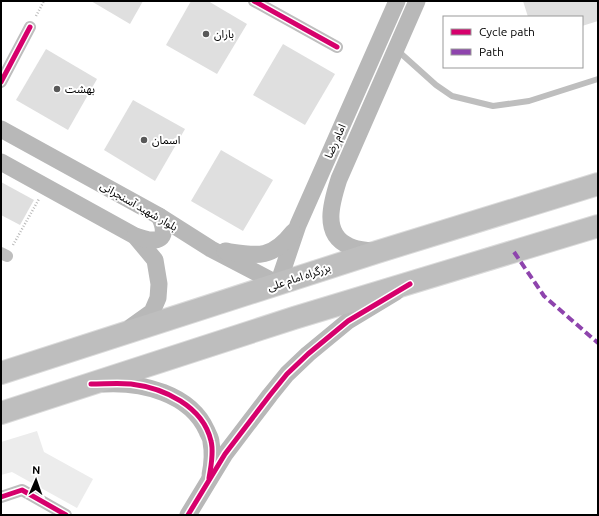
<svg xmlns="http://www.w3.org/2000/svg" width="599" height="516" font-family="Ubuntu,'Noto Sans Arabic',sans-serif">
	<style>
		.green { fill: #ececec }
		.building { fill: #dfdfdf }
		.lines { fill: none; stroke-linecap: round; stroke-linejoin: round }
		.highway-casing { stroke: #dbdbdb; stroke-width: 24 }
		.path { stroke: #b9b9b9; stroke-width: 2.5; stroke-dasharray: 1 2; stroke-linecap: butt }
		.lane { stroke: #bebebe; stroke-width: 6 }
		.street { stroke: #bebebe; stroke-width: 12 }
		.secondary { stroke: #b8b8b8; stroke-width: 17 }
		.highway { stroke: #bebebe; stroke-width: 22 }
		.quiet { stroke: #8e44ad; stroke-width: 4; stroke-dasharray: 8 4; stroke-linecap: butt }
		.cycleway-casing { stroke: #fff; stroke-width: 8 }
		.cycleway { stroke: #d6006c; stroke-width: 5 }
		.poi-dot { fill: #595959; stroke: #fff; stroke-width: 1.5 }
		.labels { text-anchor: middle; stroke-width: 4; stroke-linejoin: round; paint-order: stroke }
		.poi-label { font-size: 11px; fill: #000; stroke: #fff; text-anchor: start }
		.street-label { font-size: 11px; fill: #000; stroke: #fff }
	</style>
	<rect width="100%" height="100%" fill="#fff"/>
	<!-- green -->
	<path class="green" d="M37 431 44 452 93 479 77 508 12 472 1 475V442Z"/>
	<!-- building -->
	<g class="building">
		<path d="M91 1H143L130 24Z"/>
		<path d="M191 1H208L247 24 217 74 166 45Z"/>
		<path d="M523 1H598V21L582 26V17H528Z"/>
		<path d="M283 44 335 74 305 125 253 95Z"/>
		<path d="M46 49 97 79 68 130 16 100Z"/>
		<path d="M133 100 185 129 155 181 104 150Z"/>
		<path d="M221 150 273 180 243 231 191 201Z"/>
		<path d="M1 182 34 200 20 225 1 215Z"/>
	</g>
	<g class="lines">
		<defs>
			<g id="highway">
				<path d="M1 373 377 252 598 184"/>
				<path d="M1 413 294 318 598 226"/>
			</g>
		</defs>
		<!-- highway casing -->
		<use href="#highway" class="highway-casing"/>
		<!-- path -->
		<g class="path">
			<path d="M36 16 44 1"/>
			<path d="M13 245 39 199"/>
		</g>
		<!-- lane -->
		<path class="lane" d="M397 50 436 85 452 96 493 106 529 101 598 79"/>
		<!-- street -->
		<g class="street">
			<path d="M254 1 337 47"/>
			<path d="M1 82 30 27"/>
			<path d="M1 253 7 256"/>
			<path d="M1 497 22 490 66 515"/>
		</g>
		<!-- secondary -->
		<g class="secondary">
			<path d="M1 129 159 216 211 249 278 284 298 225 397 1"/>
			<path d="M1 162 135 236 155 260 159 284 158 298 152 312 131 327"/>
			<path d="M135 236C140 237 146 240 151 240 168 241 164 226 159 216"/>
			<path d="M225 251C257 256 271 260 293 232"/>
			<path d="M376 252C367 250 357 250 349 246 321 234 332 201 339 179L417 1"/>
			<path d="M104 384C142 382 190 393 207 431 208 434 211 438 211 442 213 452 212 465 210 475"/>
			<path d="M188 515 225 454 270 395 287 374 308 354 348 321 396 292"/>
		</g>
		<!-- highway -->
		<use href="#highway" class="highway"/>
		<!-- quiet -->
		<path class="quiet" d="M514 252 544 296 598 343"/>
		<defs>
			<g id="cycleway">
				<path d="M254 1 337 47"/>
				<path d="M1 82 30 27"/>
				<path d="M91 384C104 384 118 383 131 384 164 388 203 406 211 441 214 452 211 467 209 478"/>
				<path d="M1 497 22 490 66 515"/>
				<path d="M188 515 225 454 270 395 287 374 308 354 348 321 410 284"/>
			</g>
		</defs>
		<!-- cycleway casing -->
		<use href="#cycleway" class="cycleway-casing"/>
		<!-- cycleway -->
		<use href="#cycleway" class="cycleway"/>
	</g>
	<!-- markers -->
	<g class="poi-dot">
		<circle cx="206" cy="34" r="4"/>
		<circle cx="57" cy="89" r="4"/>
		<circle cx="144" cy="140" r="4"/>
	</g>
	<g class="labels">
		<!-- poi labels -->
		<g class="poi-label">
			<text x="214" y="38">باران</text>
			<text x="65" y="93">بهشت</text>
			<text x="152" y="144">اسمان</text>
		</g>
		<!-- street labels -->
		<g class="street-label">
			<text transform="translate(335 141) rotate(-66)" y="4">امام رضا</text>
			<text transform="translate(139 206) rotate(30)" y="4">بلوار شهید آسنجرانی</text>
			<text transform="translate(299 277) rotate(-18)" y="4">بزرگراه امام علی</text>
		</g>
	</g>
	<!-- border -->
	<rect width="599" height="516" fill="none" stroke="#000000" stroke-width="4"/>
	<!-- legend -->
	<rect x="443" y="16" width="140" height="52" fill="#ffffff" stroke="#999999"/>
	<rect x="451" y="29" width="20" height="6" fill="#d6006c" stroke="#999999"/>
	<text x="479" y="36" font-size="12" fill="#000000">Cycle path</text>
	<rect x="451" y="49" width="20" height="6" fill="#8e44ad" stroke="#999999"/>
	<text x="479" y="56" font-size="12" fill="#000000">Path</text>
	<!-- north arrow -->
	<g transform="translate(36 480) rotate(2)" stroke="#ffffff" stroke-width="3" paint-order="stroke">
	<path d="M0-3L7 15L0 10L-7 15Z" fill="#000000"/>
	<text y="-6" font-size="11" font-weight="bold" text-anchor="middle" fill="#000000">N</text>
	</g>
</svg>
